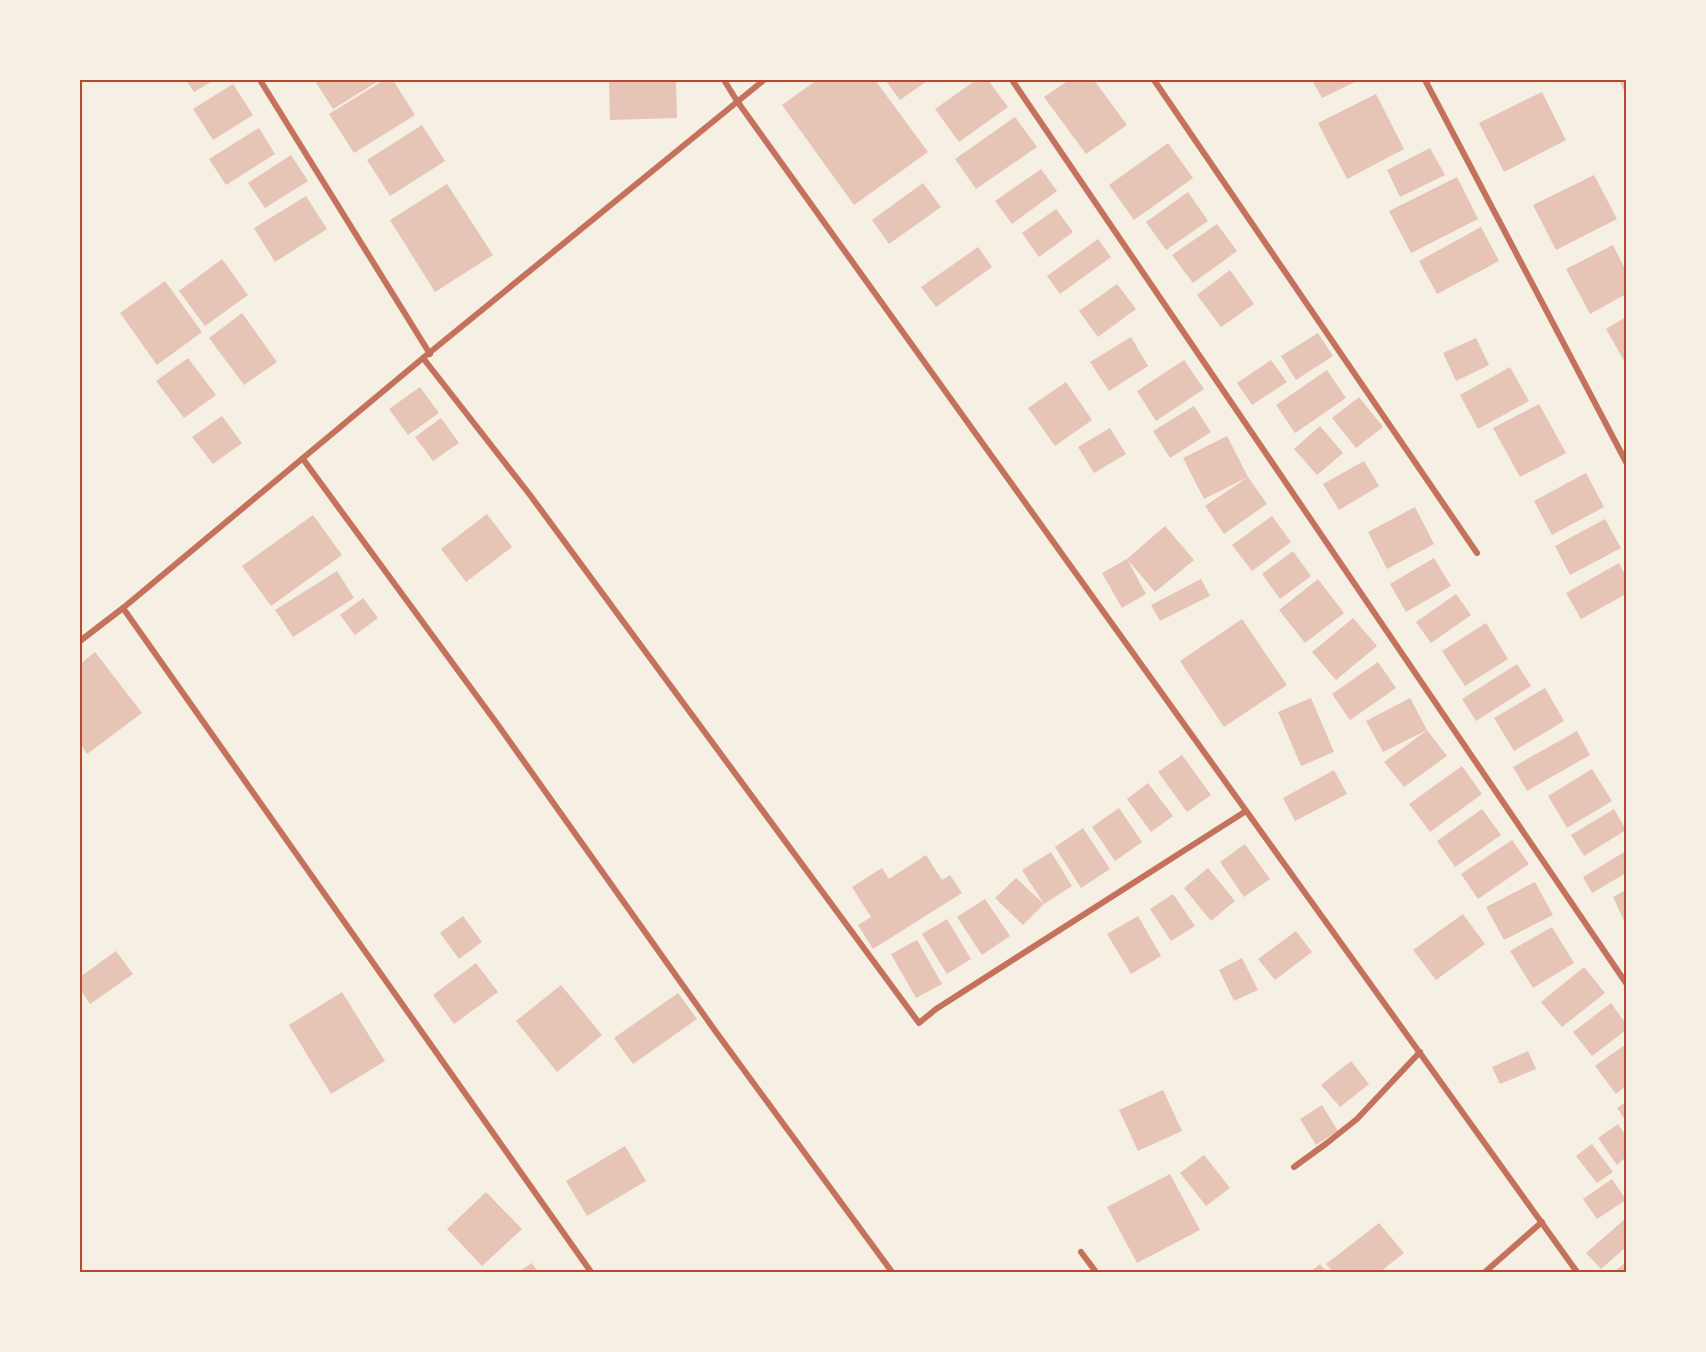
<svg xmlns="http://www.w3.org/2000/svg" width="1706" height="1352" font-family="'Titillium Web',sans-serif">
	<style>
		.building { fill: #e6c5b7 }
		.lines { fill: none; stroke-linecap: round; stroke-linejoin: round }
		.minor { stroke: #c5725c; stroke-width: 6 }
		.neatline { fill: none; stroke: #b5482f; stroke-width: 2 }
	</style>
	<rect width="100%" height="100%" fill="#f6efe4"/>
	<!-- building -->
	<g class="building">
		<path d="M186 80H214L194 92Z"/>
		<path d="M318 80H380L333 109 315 81Z"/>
		<path d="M384 80H393L415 115 354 153 329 114Z"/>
		<path d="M609 80H676L677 118 610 120Z"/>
		<path d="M817 80H875L928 152 854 205 782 105Z"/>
		<path d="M885 80H926L927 81 900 100Z"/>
		<path d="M976 80H988L1008 107 959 142 935 109Z"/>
		<path d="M1069 80H1094L1127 125 1086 154 1044 97Z"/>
		<path d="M1312 80H1359L1322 98Z"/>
		<path d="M1624 80H1626V95L1620 82Z"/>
		<path d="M233 84 253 115 213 140 193 109Z"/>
		<path d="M1542 92 1566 140 1504 172 1479 123Z"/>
		<path d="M1376 94 1404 149 1347 179 1318 123Z"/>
		<path d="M1015 117 1037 147 976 189 955 159Z"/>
		<path d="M422 125 445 161 390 196 367 160Z"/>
		<path d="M259 128 275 154 226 185 209 159Z"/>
		<path d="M1168 143 1193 178 1134 220 1109 185Z"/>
		<path d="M1430 148 1445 175 1400 197 1387 170Z"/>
		<path d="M291 155 308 181 265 208 248 183Z"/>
		<path d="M1041 169 1057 191 1012 224 995 201Z"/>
		<path d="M1594 175 1617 219 1556 250 1533 205Z"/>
		<path d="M1457 177 1478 219 1411 253 1389 211Z"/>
		<path d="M923 183 941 207 889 244 872 220Z"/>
		<path d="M447 184 493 255 435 292 390 220Z"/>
		<path d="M1188 192 1208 221 1166 250 1146 222Z"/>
		<path d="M306 196 327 229 275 262 254 228Z"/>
		<path d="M1056 209 1073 232 1039 257 1022 233Z"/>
		<path d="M1217 224 1237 251 1193 283 1172 255Z"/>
		<path d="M1481 227 1499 261 1437 294 1419 261Z"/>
		<path d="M1098 239 1111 257 1060 294 1047 276Z"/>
		<path d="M1613 245 1626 271V294L1590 314 1566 269Z"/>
		<path d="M978 247 992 267 936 307 921 287Z"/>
		<path d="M222 259 248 295 205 326 179 291Z"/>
		<path d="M1230 270 1254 304 1221 327 1197 295Z"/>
		<path d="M165 281 202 332 157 365 120 313Z"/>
		<path d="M1117 284 1136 309 1098 337 1079 311Z"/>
		<path d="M242 313 277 362 244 385 209 338Z"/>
		<path d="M1626 317V364L1606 329Z"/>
		<path d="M1318 333 1333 356 1296 380 1281 356Z"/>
		<path d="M1131 337 1148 366 1109 391 1090 362Z"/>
		<path d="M1476 338 1489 365 1456 381 1443 353Z"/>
		<path d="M188 358 216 395 184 418 156 381Z"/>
		<path d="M1184 360 1204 389 1156 421 1137 391Z"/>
		<path d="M1271 360 1287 382 1252 405 1237 383Z"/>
		<path d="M1510 367 1529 401 1478 429 1460 395Z"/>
		<path d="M1327 370 1346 398 1295 433 1276 405Z"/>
		<path d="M1066 382 1092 420 1055 446 1028 408Z"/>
		<path d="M420 387 439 413 408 435 389 409Z"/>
		<path d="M1359 397 1383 427 1356 448 1332 418Z"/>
		<path d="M1539 404 1566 453 1520 477 1493 428Z"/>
		<path d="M1194 406 1211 432 1170 458 1153 431Z"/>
		<path d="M222 416 242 443 213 464 192 437Z"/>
		<path d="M441 418 459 443 433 461 415 437Z"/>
		<path d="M1320 426 1343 453 1317 475 1294 449Z"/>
		<path d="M1110 428 1126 454 1094 473 1078 447Z"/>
		<path d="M1227 436 1248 477 1204 499 1183 458Z"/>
		<path d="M1364 461 1379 486 1339 510 1323 484Z"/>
		<path d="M1586 473 1604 507 1552 535 1534 501Z"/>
		<path d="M1248 477 1267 504 1224 534 1205 506Z"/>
		<path d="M1415 507 1434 544 1387 569 1368 532Z"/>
		<path d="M487 514 512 547 466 582 441 549Z"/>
		<path d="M313 515 342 555 271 606 242 566Z"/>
		<path d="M1272 516 1291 542 1252 571 1232 545Z"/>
		<path d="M1605 519 1621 548 1570 575 1555 546Z"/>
		<path d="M1165 526 1194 560 1155 592 1127 559Z"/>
		<path d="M1293 551 1311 576 1280 599 1262 574Z"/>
		<path d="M1434 558 1451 586 1406 612 1390 584Z"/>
		<path d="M1127 559 1146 594 1122 608 1102 573Z"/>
		<path d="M1619 563 1626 577V594L1581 619 1566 593Z"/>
		<path d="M337 571 354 598 293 637 275 610Z"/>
		<path d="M1201 579 1210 596 1160 621 1151 605Z"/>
		<path d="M1318 579 1344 613 1305 643 1279 610Z"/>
		<path d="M1456 594 1471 615 1431 643 1416 622Z"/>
		<path d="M363 598 378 618 355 635 340 615Z"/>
		<path d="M1353 618 1377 646 1336 680 1312 652Z"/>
		<path d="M1242 619 1287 685 1224 727 1180 661Z"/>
		<path d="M1486 623 1508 659 1465 686 1442 651Z"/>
		<path d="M95 652 142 713 87 754 80 743V664Z"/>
		<path d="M1378 662 1396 688 1350 720 1332 694Z"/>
		<path d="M1517 664 1531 686 1476 721 1462 699Z"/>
		<path d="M1545 688 1564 721 1514 751 1494 718Z"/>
		<path d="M1311 698 1334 752 1301 766 1278 712Z"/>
		<path d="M1410 698 1427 730 1383 752 1366 721Z"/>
		<path d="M1427 730 1447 756 1404 787 1384 762Z"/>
		<path d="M1577 731 1590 755 1527 791 1513 767Z"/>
		<path d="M1182 755 1211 795 1187 812 1158 772Z"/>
		<path d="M1462 766 1482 794 1430 832 1409 804Z"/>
		<path d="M1592 769 1612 801 1567 828 1548 796Z"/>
		<path d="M1334 770 1347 794 1295 821 1283 798Z"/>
		<path d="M1148 783 1173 816 1151 832 1127 799Z"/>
		<path d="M1119 808 1142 842 1115 861 1092 827Z"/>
		<path d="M1482 809 1501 835 1455 867 1437 841Z"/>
		<path d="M1614 809 1626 830 1584 856 1571 835Z"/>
		<path d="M1083 828 1110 869 1081 888 1055 847Z"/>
		<path d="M1512 840 1529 864 1478 899 1461 874Z"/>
		<path d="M1245 844 1270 879 1244 897 1220 862Z"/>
		<path d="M1626 851V873L1592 893 1583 877Z"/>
		<path d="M1051 852 1072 886 1044 904 1023 925 995 898 1016 878 1044 904 1022 870Z"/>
		<path d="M926 855 942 880 950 875 962 893 873 949 858 925 871 917 852 887 882 868 889 879Z"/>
		<path d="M1208 868 1235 901 1211 921 1184 888Z"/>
		<path d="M1535 882 1553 915 1504 940 1486 907Z"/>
		<path d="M1626 890V925L1613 897Z"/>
		<path d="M1173 894 1195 926 1171 941 1150 909Z"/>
		<path d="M985 899 1010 936 982 955 957 917Z"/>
		<path d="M1463 914 1485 944 1436 980 1413 950Z"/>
		<path d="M463 916 482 942 459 959 440 933Z"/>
		<path d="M1138 916 1161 956 1131 974 1107 934Z"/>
		<path d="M947 919 971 959 947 974 922 934Z"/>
		<path d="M1552 927 1574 963 1533 988 1510 951Z"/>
		<path d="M1296 931 1312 952 1275 980 1258 959Z"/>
		<path d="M917 940 942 984 916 998 891 954Z"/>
		<path d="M116 951 133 974 90 1004 80 989V977Z"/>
		<path d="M1242 958 1258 990 1234 1001 1219 970Z"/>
		<path d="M476 963 498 992 454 1024 433 995Z"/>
		<path d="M1584 967 1605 993 1562 1027 1541 1002Z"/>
		<path d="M561 985 602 1035 557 1072 516 1021Z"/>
		<path d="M342 992 385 1061 331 1094 289 1025Z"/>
		<path d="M678 993 697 1019 633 1064 614 1038Z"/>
		<path d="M1611 1003 1626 1024V1030L1592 1056 1573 1032Z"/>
		<path d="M1626 1044V1086L1616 1094 1595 1066Z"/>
		<path d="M1528 1051 1536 1069 1500 1084 1492 1067Z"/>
		<path d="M1351 1061 1369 1084 1340 1107 1321 1085Z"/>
		<path d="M1163 1090 1182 1131 1138 1151 1119 1110Z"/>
		<path d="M1626 1102V1121L1617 1108Z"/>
		<path d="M1322 1105 1338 1131 1316 1145 1300 1119Z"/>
		<path d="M1618 1124 1626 1136V1157L1617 1165 1598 1138Z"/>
		<path d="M1592 1144 1613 1172 1597 1183 1576 1156Z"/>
		<path d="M625 1146 646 1181 587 1216 566 1181Z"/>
		<path d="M1204 1155 1230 1188 1206 1206 1180 1173Z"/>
		<path d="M1170 1174 1200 1230 1137 1263 1107 1207Z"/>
		<path d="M1612 1179 1626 1200 1597 1219 1583 1199Z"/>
		<path d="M486 1192 522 1229 482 1266 447 1229Z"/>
		<path d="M1625 1219 1626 1221V1247L1601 1269 1586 1253Z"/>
		<path d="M1379 1223 1404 1253 1380 1272H1333L1326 1264Z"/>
		<path d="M1626 1262V1272H1614Z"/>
		<path d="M532 1263 538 1272H518Z"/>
		<path d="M1320 1264 1327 1272H1310Z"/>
	</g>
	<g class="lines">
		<!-- minor -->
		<g class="minor">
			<path d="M260 80 430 354"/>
			<path d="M724 80 737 101 1577 1272"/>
			<path d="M1012 80 1626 983"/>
			<path d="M1154 80 1477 553"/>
			<path d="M1425 80 1626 462"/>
			<path d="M423 358 530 495 919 1023 936 1009 1246 811"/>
			<path d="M303 459 498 725 716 1032 892 1272"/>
			<path d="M123 608 591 1272"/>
			<path d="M80 641 123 608 423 358 764 80"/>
			<path d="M1294 1167 1327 1143 1357 1119 1420 1052"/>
			<path d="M1081 1252 1096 1272"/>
			<path d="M1485 1272 1542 1222"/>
		</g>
	</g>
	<!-- border -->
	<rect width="1706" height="1352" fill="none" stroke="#f6efe4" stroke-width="162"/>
	<rect x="81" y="81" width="1544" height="1190" class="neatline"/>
</svg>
